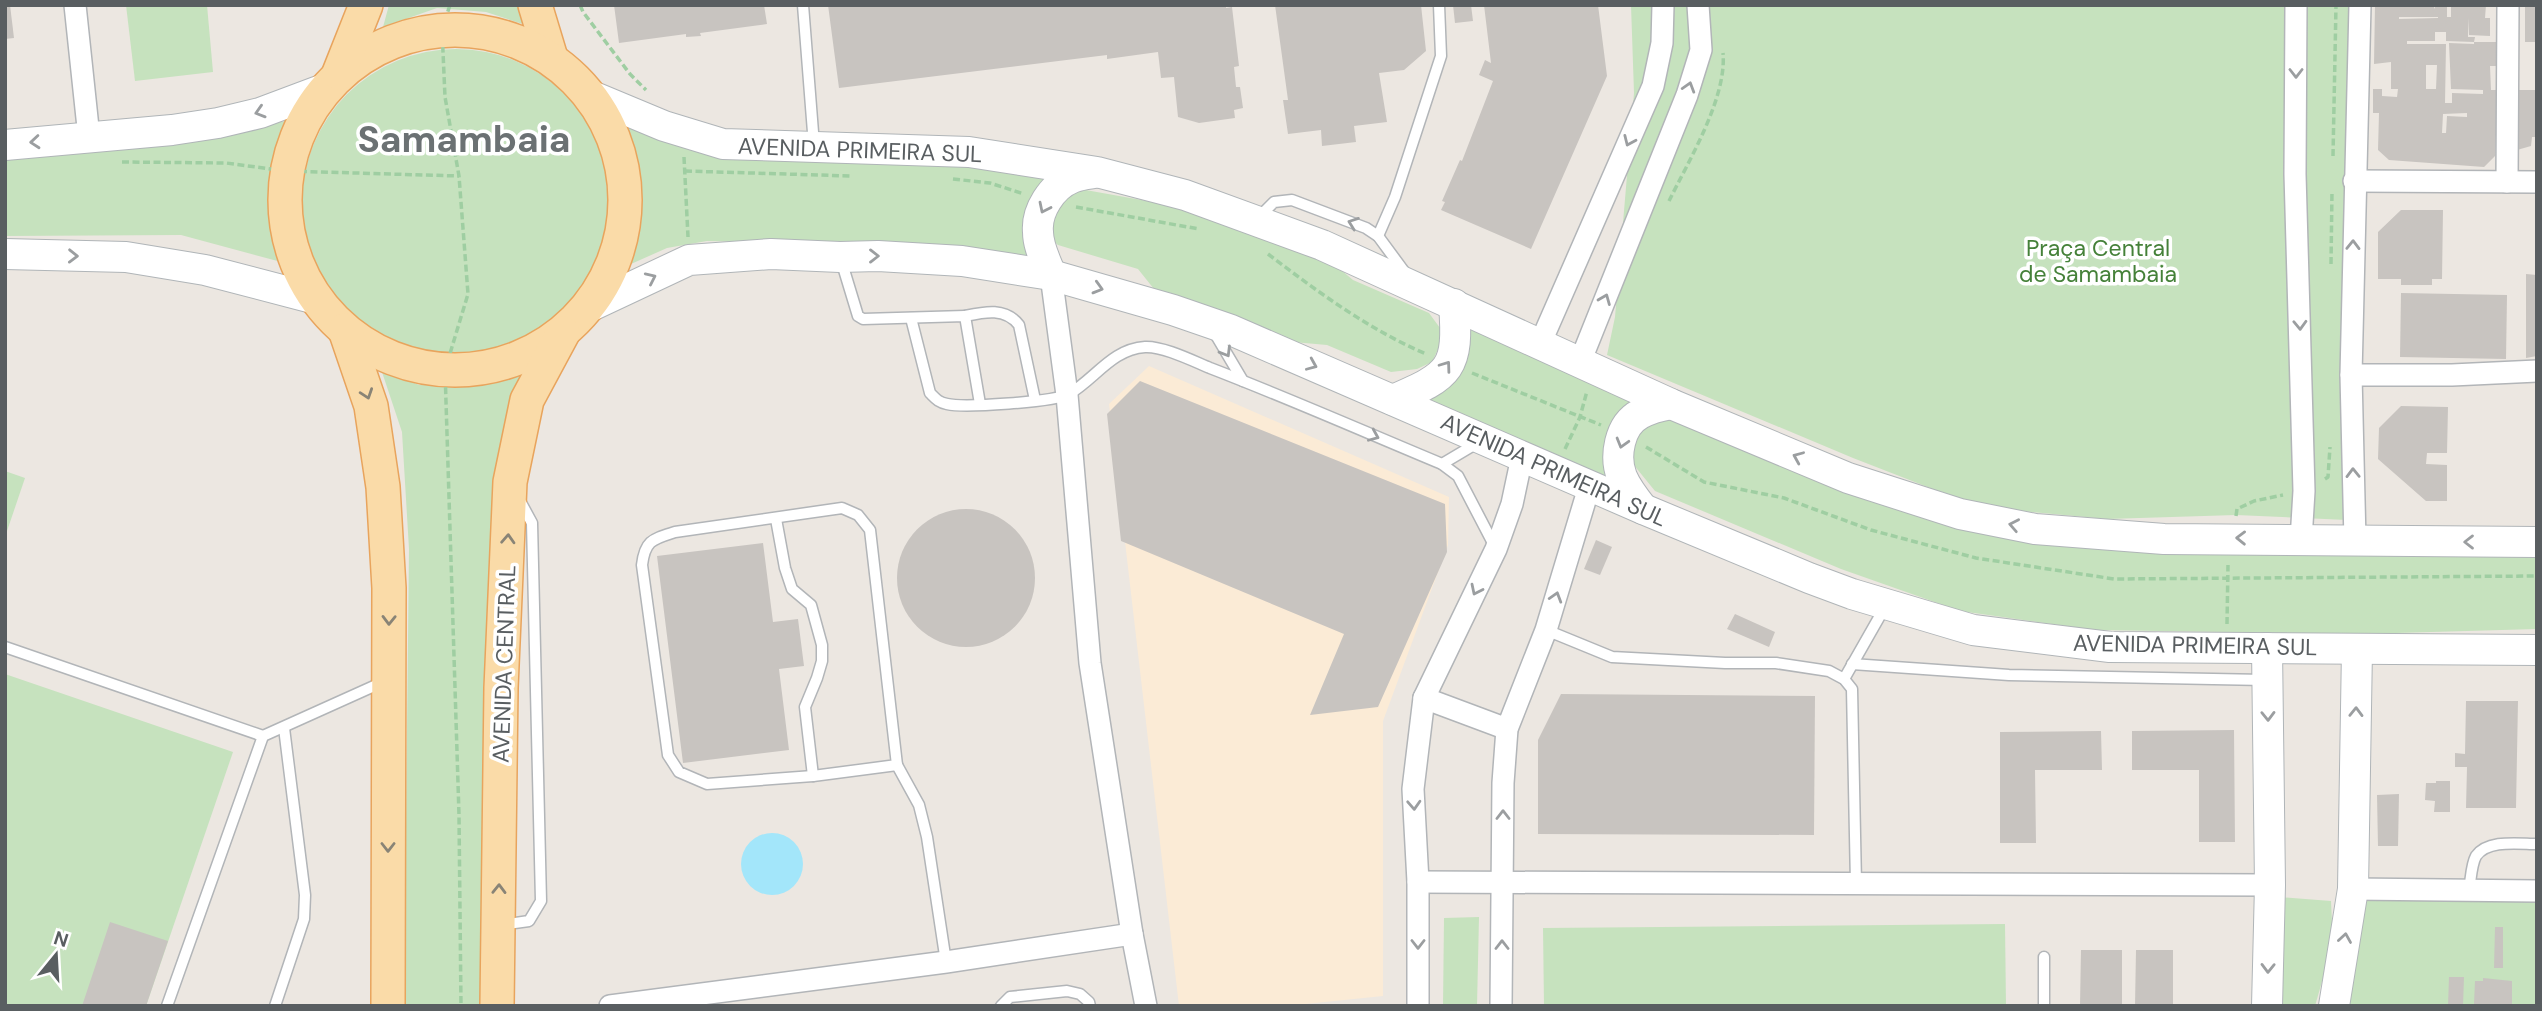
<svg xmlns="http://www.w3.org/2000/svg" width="2542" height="1011" font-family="'DM Sans',sans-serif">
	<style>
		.commercial { fill: #fbebd6 }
		.green { fill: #c6e2be }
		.water { fill: #a3e6fa }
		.building { fill: #c8c4c0; fill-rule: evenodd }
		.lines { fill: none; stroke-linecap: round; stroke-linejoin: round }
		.lane-casing { stroke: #b2b5b8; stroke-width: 13 }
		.street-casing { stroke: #b2b5b8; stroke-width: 24 }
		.secondary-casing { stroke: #b0b5b8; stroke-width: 32 }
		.primary-casing { stroke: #e8a45d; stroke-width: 36 }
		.path { stroke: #9fcea2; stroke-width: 3.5; stroke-dasharray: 7 3.5; stroke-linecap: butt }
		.lane { stroke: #fff; stroke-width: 10 }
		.street { stroke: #fff; stroke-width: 21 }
		.secondary { stroke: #fff; stroke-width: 30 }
		.primary { stroke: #fadba8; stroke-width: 33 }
		.oneway { stroke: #9b9ea0 }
		.oneway2 { stroke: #898476 }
		.labels { text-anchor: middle; stroke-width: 7; stroke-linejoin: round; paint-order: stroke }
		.street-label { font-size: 23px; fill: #595e61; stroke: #fff }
		.park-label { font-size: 23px; fill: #458139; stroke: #fff }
		.town-label { font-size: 37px; font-weight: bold; fill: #6b7173; stroke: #fff }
	</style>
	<rect width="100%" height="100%" fill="#ece7e1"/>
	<!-- commercial -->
	<path class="commercial" d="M1149 366 1449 497 1448 545 1383 721V996L1286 1006H1179L1109 404Z"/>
	<!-- green -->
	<g class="green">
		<path d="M126 5H207L213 72 135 81Z"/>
		<path d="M389 5H525L529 26 486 12 437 8 383 27Z"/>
		<path d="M1631 5H2361L2357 182 2363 383 2347 520 2236 515 2107 519 1979 507 1853 458 1607 355 1615 317 1634 93Z"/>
		<circle cx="456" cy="203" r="154"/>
		<path d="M287 121C276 168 270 216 285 263L181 235 5 236V155L144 143Z"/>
		<path d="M625 127 716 156 968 159 1059 172 1032 256 801 243 707 241 667 248 622 268C640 211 641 184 625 127Z"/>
		<path d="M1080 189 1164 204H1184L1329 260 1353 280 1429 313 1440 328V345L1432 362 1417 369 1391 372 1327 345 1293 342 1154 289 1138 269 1058 245 1045 234 1052 198Z"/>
		<path d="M1464 319 1648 400 1610 483 1426 402 1445 389Z"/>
		<path d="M527 366 506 419 500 480 492 1006H404L409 549 402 432 381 369 419 385 490 380Z"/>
		<path d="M1649 413 1691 425 1978 526 2537 545V629L2361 634 2095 630 1960 611 1841 569 1655 491 1633 464 1631 432Z"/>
		<path d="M5 471 25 478 5 537Z"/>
		<path d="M5 674 233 752 146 1006H5Z"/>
		<path d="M2347 887 2537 888V1006H2332Z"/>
		<path d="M2279 897 2331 901 2333 943 2315 1006H2276Z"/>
		<path d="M1479 917 1477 1006H1443L1444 918Z"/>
		<path d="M2005 924 2006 1006H1544L1543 928Z"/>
	</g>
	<!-- water -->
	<circle class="water" cx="772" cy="864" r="31"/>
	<!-- building -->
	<g class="building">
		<path d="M5 5H10L14 38 5 39Z"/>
		<path d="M614 5H764L767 24 700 33 701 36 686 37V34L619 43Z"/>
		<path d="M828 5H1226V8L1232 7 1239 66 1234 67 1236 87H1240L1243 108 1234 110 1235 118 1199 123 1178 117 1174 77 1161 78 1158 52 1107 59V55L839 88Z"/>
		<path d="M1275 5H1421L1426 51 1404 70 1379 73 1387 122 1354 126 1356 142 1322 146 1321 130 1288 134 1283 100H1288Z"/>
		<path d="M1453 5H1471L1473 21 1455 23Z"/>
		<path d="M1484 5H1598L1607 76 1531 249 1441 210 1445 202 1442 201 1460 160 1462 161 1493 81 1479 75 1485 60 1491 63Z"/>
		<path d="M2375 5H2433L2435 9V5H2447V17H2451V5H2486L2485 18H2490V36L2469 35 2468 18V37H2475L2474 42H2498V66H2490L2491 90H2498L2495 156 2484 167 2389 160 2378 150 2379 113H2373V89H2382V96L2397 97 2398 89H2391V62L2374 64ZM2399 17H2438V18L2399 19ZM2435 32H2446V41L2474 42V44L2449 43 2451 89 2483 90V94L2452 93V103H2445L2446 44H2407V41H2435ZM2426 65H2437L2436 89H2426ZM2467 113V117L2447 116 2446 133H2442L2443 114Z"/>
		<rect x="2525" y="5" width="12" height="37"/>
		<path d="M2519 90H2537V137H2532L2531 146 2517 150Z"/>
		<path d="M2401 210H2443L2442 279H2432V285H2401V279H2378V232Z"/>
		<path d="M2526 274 2537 275V356L2526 358Z"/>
		<path d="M2401 293 2507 295 2506 359 2400 357Z"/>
		<path d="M1140 381 1445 504 1447 552 1378 707 1310 715 1344 634 1121 541 1107 414Z"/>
		<path d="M2401 406 2448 407 2447 453H2427L2426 464 2447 465V501H2426L2378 459 2379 428Z"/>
		<circle cx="966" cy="578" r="69"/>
		<path d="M1596 540 1612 547 1600 575 1584 569Z"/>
		<path d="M763 543 773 622 798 619 804 666 779 669 789 750 683 763 657 556Z"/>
		<path d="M1735 614 1775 632 1769 647 1727 629Z"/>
		<path d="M1561 694 1815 696 1814 835 1538 834V740Z"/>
		<path d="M2466 701H2518L2516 808H2466L2467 767H2455V753L2465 754Z"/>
		<path d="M2234 730 2235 842H2199V770H2132V731Z"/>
		<path d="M2101 731 2102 770H2035L2036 843H2000V732Z"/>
		<path d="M2436 781H2450V812H2434L2435 801 2425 800 2426 783H2436Z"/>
		<path d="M2399 794 2398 846H2378L2377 795Z"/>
		<path d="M110 922 168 941 146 1006H82Z"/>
		<path d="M2495 927H2503V968H2494Z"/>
		<path d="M2081 950H2122V1006H2080Z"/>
		<path d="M2136 950H2173V1006H2135Z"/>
		<path d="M2449 977H2464L2463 1006H2448Z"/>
		<path d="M2483 978 2512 981V1006L2474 1004 2475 981H2483Z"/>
	</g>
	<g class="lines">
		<defs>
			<g id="lane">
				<path d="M803 5 814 145"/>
				<path d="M1259 217 1274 202 1292 200 1366 228 1378 236 1406 274"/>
				<path d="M1378 236 1395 197 1441 56 1439 5"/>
				<path d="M841 260 858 316 863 319 965 316 980 404"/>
				<path d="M965 316C984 312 1005 307 1019 325L1035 400"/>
				<path d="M911 318 930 393C936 399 938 402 947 404 964 408 1054 402 1069 394 1095 379 1112 349 1145 347 1163 346 1193 361 1210 368 1288 398 1365 432 1442 464L1458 476 1495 547"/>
				<path d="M1214 332 1243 381"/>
				<path d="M1442 464 1479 442"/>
				<path d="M842 508 858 515 870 530 897 765 813 776 707 784 679 772 668 755 642 565C645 540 653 539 675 532Z"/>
				<path d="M776 519 785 568 792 589 811 605 822 645V661L817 678 805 707 813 776"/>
				<path d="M1546 630 1612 657 1725 663H1776L1829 671 1844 679 1852 689 1856 884"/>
				<path d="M5 647 263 736"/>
				<path d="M1852 664 2009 675 2265 680"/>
				<path d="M1844 679 1885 607"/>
				<path d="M897 765 919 805 927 837 946 962"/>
				<path d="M2469 890C2471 880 2471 865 2476 856 2488 839 2519 844 2537 844"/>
				<path d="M501 925 529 921 541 901 532 523 519 499"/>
				<path d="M167 1006 263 736 383 682"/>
				<path d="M275 1006 304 919 305 895 284 728"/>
				<path d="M1001 1006 1010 997 1067 991 1080 994 1089 1002 1090 1006"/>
				<path d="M2044 1006V957"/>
			</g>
			<g id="street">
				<path d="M75 5 89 137"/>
				<path d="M2296 5 2295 174 2304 491 2301 540"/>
				<path d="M2354 181 2537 182"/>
				<path d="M2507 182 2508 5"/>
				<path d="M1051 275 1067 395 1090 663 1132 934 1146 1006"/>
				<path d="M1540 344 1653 86 1662 43 1663 5"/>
				<path d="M1580 362 1687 95 1701 50 1698 5"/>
				<path d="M2351 375H2452L2537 371"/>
				<path d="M2355 541 2351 375 2360 5"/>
				<path d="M1424 698 1507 729"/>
				<path d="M1418 882 2270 885"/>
				<path d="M2353 889 2537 891"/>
				<path d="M610 1006 946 962 1132 934"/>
				<path d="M1418 1006V882L1413 789 1424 698 1496 549 1512 504 1522 457"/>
				<path d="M1501 1006 1503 783 1507 729 1546 630 1590 484"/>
			</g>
			<g id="secondary">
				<path d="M592 96 664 126 723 144 969 152 1097 172 1185 195 1322 245 1671 404 1848 478 1960 514 2035 529 2164 539 2537 542"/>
				<path d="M5 145 172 130 218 123 260 113 324 89"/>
				<path d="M5 254 126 257 205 270 316 299"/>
				<path d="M1051 275C1046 261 1038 247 1038 232 1036 211 1052 186 1072 178 1078 175 1087 174 1094 173"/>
				<path d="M589 307 689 260 771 254 840 257 878 256 962 261 1051 275 1173 310 1231 330 1643 509 1809 578 1852 594 1973 630 2110 647 2537 650"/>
				<path d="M1393 400C1451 375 1459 369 1454 304"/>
				<path d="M1643 509C1635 499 1627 489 1622 477 1614 457 1619 425 1640 414 1649 409 1660 406 1671 404"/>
				<path d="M2267 1006 2270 885 2267 648"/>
				<path d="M2334 1006 2353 889 2357 649"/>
			</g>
			<g id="primary">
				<path d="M535 5 551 58"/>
				<circle cx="455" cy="200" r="170"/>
				<path d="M339 73 366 5"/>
				<path d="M345 330 371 406 383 487 389 588 388 1006"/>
				<path d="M497 1006 501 688 510 482 527 400 563 333"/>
			</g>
		</defs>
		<!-- lane casing -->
		<use href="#lane" class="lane-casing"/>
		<!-- street casing -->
		<use href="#street" class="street-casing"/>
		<!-- secondary casing -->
		<use href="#secondary" class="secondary-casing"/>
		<!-- primary casing -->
		<use href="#primary" class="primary-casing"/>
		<!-- path -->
		<g class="path">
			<path d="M450 5 442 29 445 97 459 176 468 294 445 370 459 815 461 1006"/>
			<path d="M580 5 583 12 630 74 646 90"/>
			<path d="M2333 156 2336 5"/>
			<path d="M684 157 688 237"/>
			<path d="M122 162 226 163 286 171 459 176"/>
			<path d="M685 171 851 176"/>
			<path d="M953 179 990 183 1024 194"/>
			<path d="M1669 201C1689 160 1727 98 1723 53"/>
			<path d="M1076 207 1199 229"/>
			<path d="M1268 254C1318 292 1368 329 1426 354"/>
			<path d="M2331 264 2332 191"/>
			<path d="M1472 373 1601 425"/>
			<path d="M1646 447 1704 482 1784 498 1871 530 1976 558 2114 579 2537 576"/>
			<path d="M1565 449 1580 417 1587 391"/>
			<path d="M2325 479 2328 477 2330 447"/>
			<path d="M2236 516 2237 509 2254 501 2283 495"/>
			<path d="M2227 624 2228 565"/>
		</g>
		<!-- lane -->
		<use href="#lane" class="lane"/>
		<!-- street -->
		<use href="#street" class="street"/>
		<!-- secondary -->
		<use href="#secondary" class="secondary"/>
		<!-- primary -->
		<use href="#primary" class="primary"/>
	</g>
	<!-- one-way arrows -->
	<defs><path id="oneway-chevron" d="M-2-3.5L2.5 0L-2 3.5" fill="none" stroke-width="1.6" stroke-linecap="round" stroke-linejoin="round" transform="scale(1.75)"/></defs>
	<g class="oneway">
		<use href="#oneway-chevron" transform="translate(2296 73) rotate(90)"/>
		<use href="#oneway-chevron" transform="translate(1689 87) rotate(-73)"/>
		<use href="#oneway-chevron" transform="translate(260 112) rotate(163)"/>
		<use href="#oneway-chevron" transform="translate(1629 141) rotate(114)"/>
		<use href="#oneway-chevron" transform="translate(35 142) rotate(175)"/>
		<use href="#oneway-chevron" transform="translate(1044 208) rotate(116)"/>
		<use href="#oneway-chevron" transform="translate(1353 223) rotate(-160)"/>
		<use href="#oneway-chevron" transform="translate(2353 245) rotate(-89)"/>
		<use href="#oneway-chevron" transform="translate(73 256) rotate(1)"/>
		<use href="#oneway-chevron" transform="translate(874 256)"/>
		<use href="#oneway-chevron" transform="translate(651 278) rotate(-25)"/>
		<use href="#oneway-chevron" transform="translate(1098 288) rotate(16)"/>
		<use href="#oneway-chevron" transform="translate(1605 299) rotate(-68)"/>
		<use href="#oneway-chevron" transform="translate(2300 325) rotate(88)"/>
		<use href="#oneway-chevron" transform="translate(1226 352) rotate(59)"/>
		<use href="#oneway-chevron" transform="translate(1312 365) rotate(23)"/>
		<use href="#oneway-chevron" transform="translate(1446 366) rotate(-54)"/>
		<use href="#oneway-chevron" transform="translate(1374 436) rotate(23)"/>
		<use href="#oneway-chevron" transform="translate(1622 443) rotate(106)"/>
		<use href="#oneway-chevron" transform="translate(1798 457) rotate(-157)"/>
		<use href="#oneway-chevron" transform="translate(2353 473) rotate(-91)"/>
		<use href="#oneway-chevron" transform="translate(2014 525) rotate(-169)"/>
		<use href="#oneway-chevron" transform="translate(2241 538) rotate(-179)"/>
		<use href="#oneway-chevron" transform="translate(2469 542) rotate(-180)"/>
		<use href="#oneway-chevron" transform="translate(1476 590) rotate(116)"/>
		<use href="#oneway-chevron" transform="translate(1556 597) rotate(-73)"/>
		<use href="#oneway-chevron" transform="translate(2356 712) rotate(-89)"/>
		<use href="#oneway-chevron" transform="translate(2268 716) rotate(89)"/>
		<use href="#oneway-chevron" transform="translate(1414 805) rotate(87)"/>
		<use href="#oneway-chevron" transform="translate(1503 815) rotate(-90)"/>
		<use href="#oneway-chevron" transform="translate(2345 938) rotate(-81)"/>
		<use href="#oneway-chevron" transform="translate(1418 944) rotate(90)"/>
		<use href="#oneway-chevron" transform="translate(1502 945) rotate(-90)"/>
		<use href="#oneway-chevron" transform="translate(2268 968) rotate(91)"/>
	</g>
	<g class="oneway2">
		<use href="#oneway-chevron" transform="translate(367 394) rotate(71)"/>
		<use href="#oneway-chevron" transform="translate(508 539) rotate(-87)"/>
		<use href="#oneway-chevron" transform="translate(389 620) rotate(91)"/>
		<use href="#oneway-chevron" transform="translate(388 847) rotate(90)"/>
		<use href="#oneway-chevron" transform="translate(499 889) rotate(-89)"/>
	</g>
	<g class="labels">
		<!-- street labels -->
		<g class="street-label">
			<text transform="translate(860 150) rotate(2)" y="8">AVENIDA PRIMEIRA SUL</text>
			<text transform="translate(1554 470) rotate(24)" y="8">AVENIDA PRIMEIRA SUL</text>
			<text transform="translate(2195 645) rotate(1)" y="8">AVENIDA PRIMEIRA SUL</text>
			<text transform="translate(504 664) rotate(-88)" y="8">AVENIDA CENTRAL</text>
		</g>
		<!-- park labels -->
		<g class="park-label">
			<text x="2098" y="256">Praça Central<tspan x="2098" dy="26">de Samambaia</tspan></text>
		</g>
		<!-- town labels -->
		<g class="town-label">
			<text x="464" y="152">Samambaia</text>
		</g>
	</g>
	<!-- border -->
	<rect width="2542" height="1011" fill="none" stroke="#595e61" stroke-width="14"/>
	<!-- north arrow -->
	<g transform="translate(56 955) rotate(18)" stroke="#ffffff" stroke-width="5" paint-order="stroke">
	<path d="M0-5L12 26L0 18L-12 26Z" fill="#595e61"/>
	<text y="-10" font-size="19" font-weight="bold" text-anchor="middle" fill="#595e61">N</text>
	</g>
</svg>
